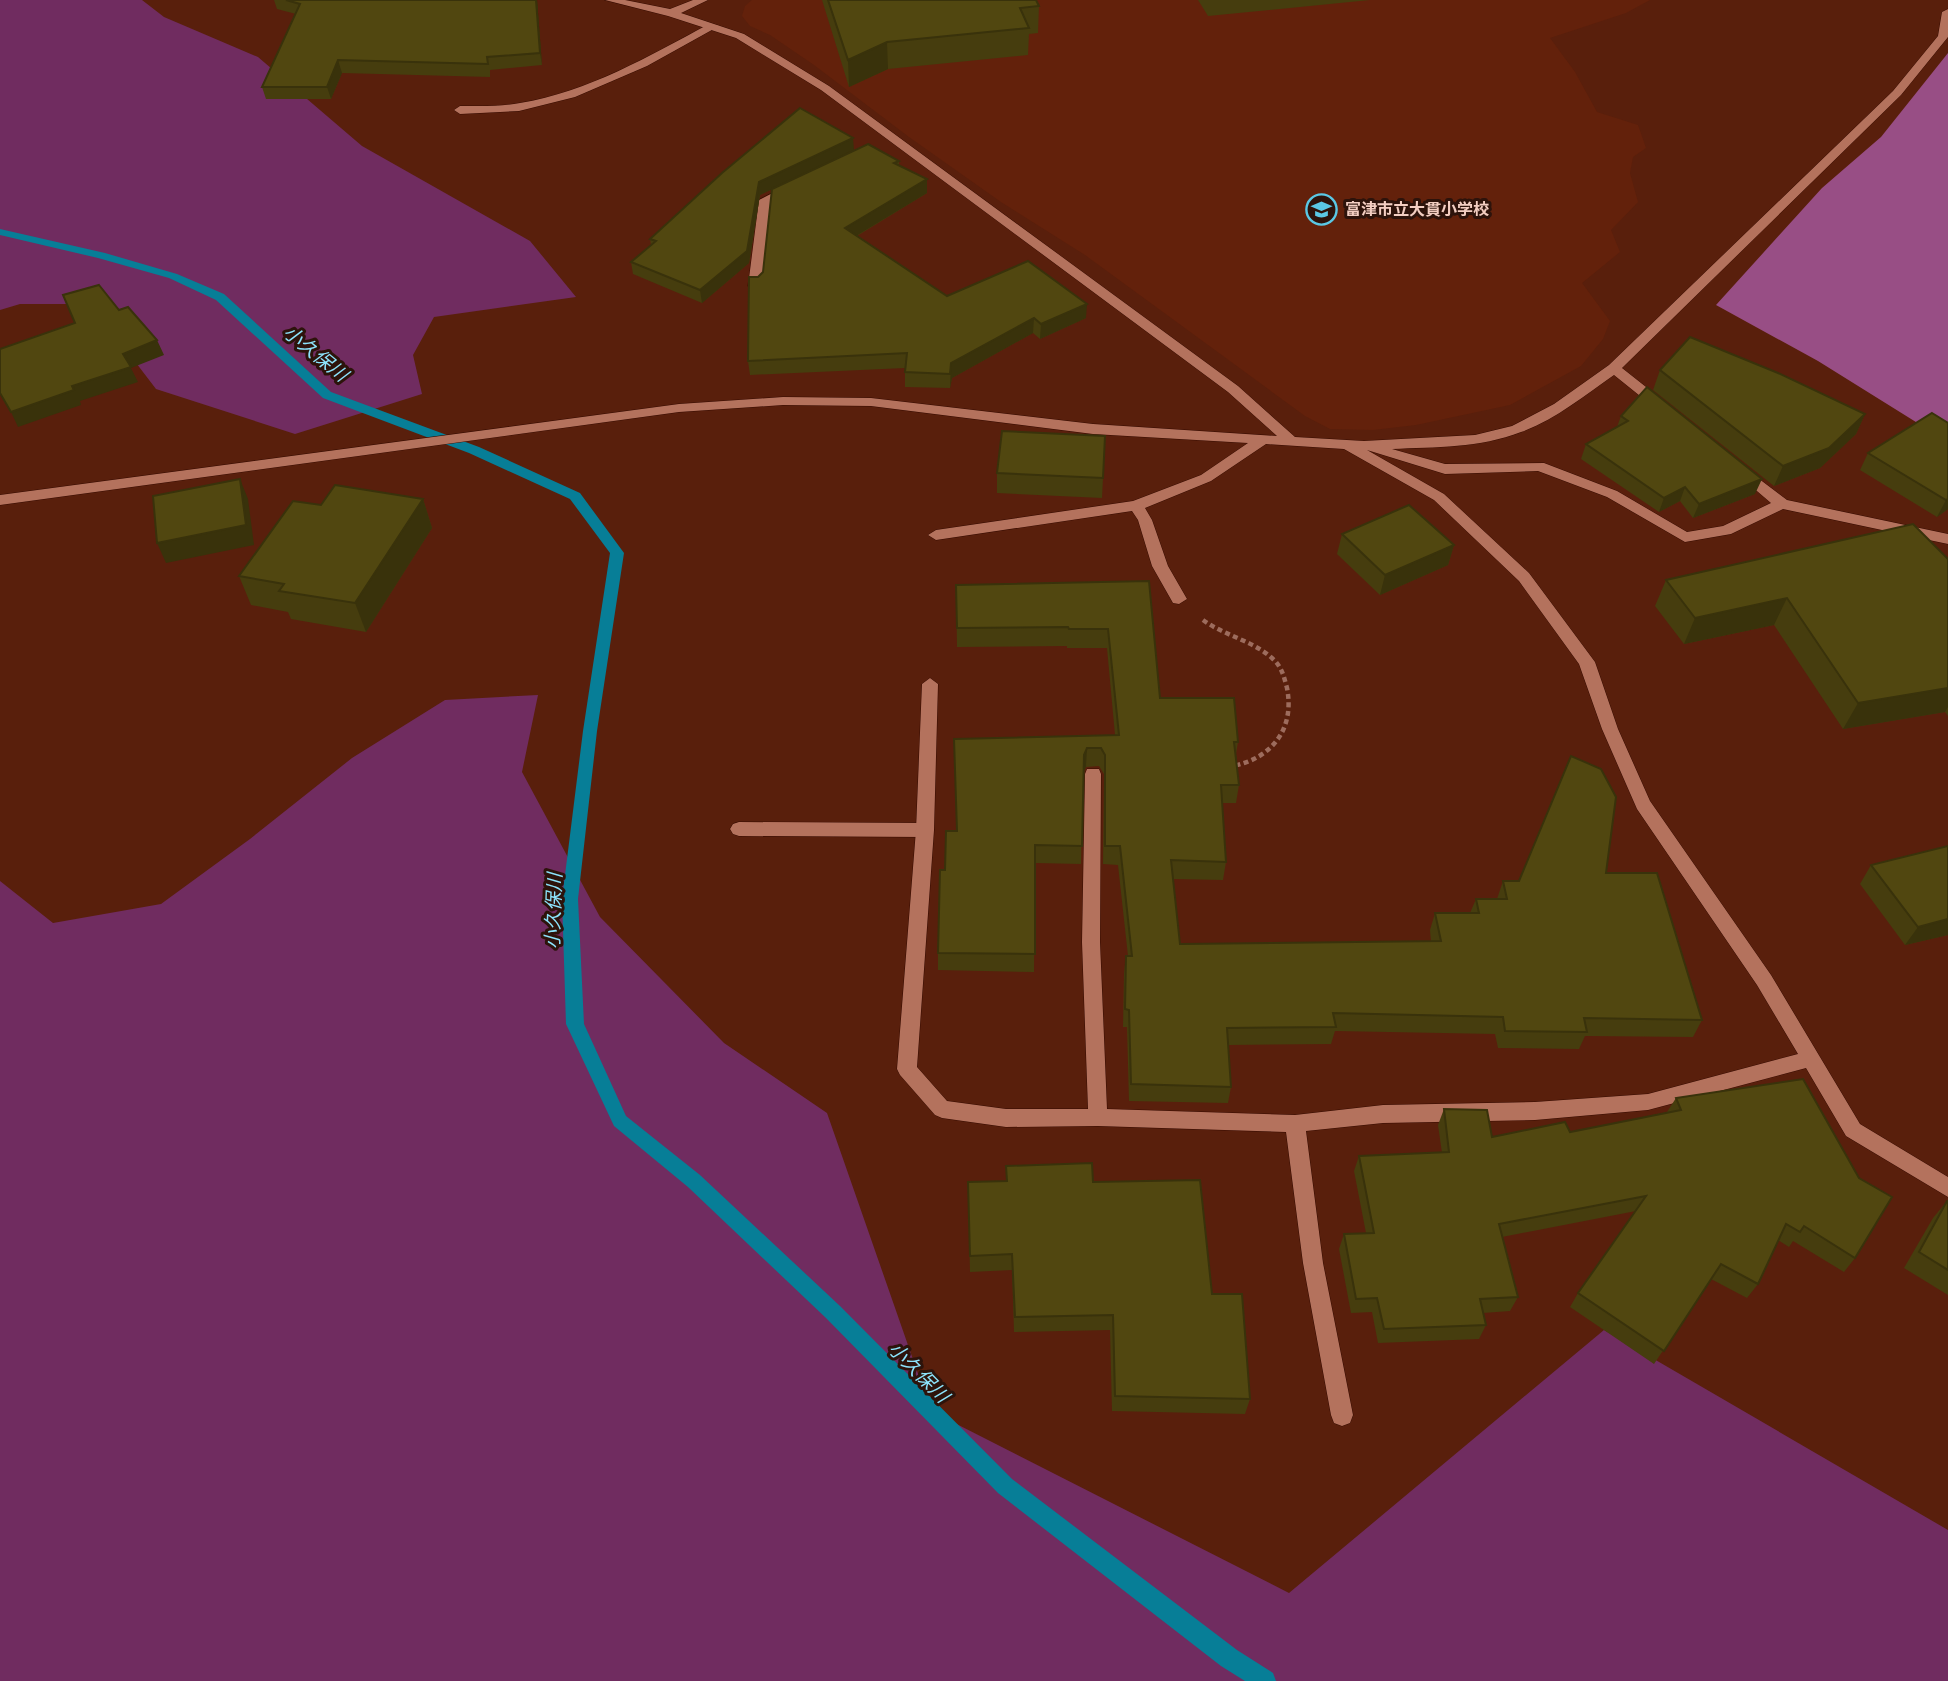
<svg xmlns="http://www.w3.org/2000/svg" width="1948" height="1681" font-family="'Nunito Sans','Noto Sans JP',sans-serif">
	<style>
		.built { fill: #63210b }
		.green { fill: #702c60 }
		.forest { fill: #984e85 }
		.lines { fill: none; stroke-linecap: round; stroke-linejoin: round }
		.stream { fill: #077e97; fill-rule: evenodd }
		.lane-casing { stroke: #360b00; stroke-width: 1 }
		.street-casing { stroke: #360b00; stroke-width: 1 }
		.path { stroke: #9d6c5d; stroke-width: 4.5; stroke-dasharray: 5 3.5; stroke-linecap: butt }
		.lane { fill: #b4725d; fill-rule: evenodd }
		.street { fill: #b4725d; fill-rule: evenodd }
		.wall { fill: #463d0e }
		.shaded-wall { fill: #39320b }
		.building { fill: #514710; stroke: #39320b; stroke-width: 2 }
		.labels { text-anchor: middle; stroke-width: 6; stroke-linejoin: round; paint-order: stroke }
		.far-poi-label { font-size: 16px; font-weight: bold; fill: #f3cec2; stroke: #2d130b; text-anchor: start }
		.water-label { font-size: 19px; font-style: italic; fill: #8de4fd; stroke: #2d130b }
	</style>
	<rect width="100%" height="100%" fill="#591f0c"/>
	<!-- built -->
	<path class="built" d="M752 0H1650L1626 13 1550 38 1575 72 1597 112 1638 125 1646 148 1633 157 1630 173 1638 202 1611 230 1620 252 1582 283 1610 321 1603 339 1581 366 1510 405 1416 425 1373 430 1330 429 1305 416 1085 255 1001 202 909 137 814 65 770 35 750 26 742 16 745 6Z"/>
	<!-- green -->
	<g class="green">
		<path d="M0 0H142L164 17 258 57 362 146 530 241 576 297 434 317 413 355 422 394 295 434 156 389 91 304H20L0 310Z"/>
		<path d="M538 695 522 772 600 917 724 1043 827 1113 931 1411 1289 1593 1604 1330 1948 1530V1681H0V881L53 923 161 904 250 839 352 758 445 700Z"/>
	</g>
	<!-- forest -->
	<path class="forest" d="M1948 53V442L1818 361 1716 305 1822 188 1881 137Z"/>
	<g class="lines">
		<!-- stream -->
		<path class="stream" d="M0 229 105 253 177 274 224 294 331 392 479 447 580 493 624 553 597 731 578 899 584 1024 626 1116 700 1175 840 1306 1012 1479 1237 1650 1273 1673 1276 1681H1245L1221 1666 998 1493 826 1318 688 1187 614 1126 566 1024 562 899 583 731 610 553 570 499 469 453 323 398 216 300 169 278 98 258 0 235Z"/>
		<defs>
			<g id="lane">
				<path d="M709 24 719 26 647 66 575 97 519 111 460 114 454 110 460 106C480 106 500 107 520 103 588 92 649 56 709 24Z"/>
				<path d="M739 822 925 823 931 825 934 830 931 835 925 837 739 836 733 834 730 829 733 824Z"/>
			</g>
			<g id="street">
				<path d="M605 0H625L670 9 693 0H708L681 13 744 34 829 86 1238 386 1295 437 1364 441 1475 435 1512 426 1554 404 1609 365 1893 91 1938 36 1942 12 1948 9V37L1901 95 1622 368 1665 402V408H1655L1614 375C1585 395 1555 420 1521 432 1480 448 1435 447 1392 449L1445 464 1544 463 1617 491 1687 532 1723 526 1771 503 1737 474 1735 471 1742 466 1787 500 1948 534V544L1783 509 1731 534 1685 542 1607 497 1538 471 1445 474 1367 450 1444 494 1529 573 1595 662 1618 729 1650 801 1771 975 1860 1124 1948 1177V1197L1846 1136 1806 1068 1648 1110 1535 1120 1383 1123 1306 1131 1323 1263 1353 1415 1350 1423 1342 1426 1334 1423 1331 1415 1303 1263 1286 1132 1098 1126 1006 1127 942 1118 935 1115 900 1075 897 1069 916 830 922 684 930 678 938 684 934 830 917 1067 947 1101 1006 1109H1088L1082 942 1085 774 1087 769H1099L1101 774 1100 942 1107 1109 1295 1115 1383 1105 1535 1102 1648 1094 1798 1054 1757 985 1637 809 1602 729 1579 664 1519 581 1434 500 1344 449 1266 444 1211 481 1145 508 1152 520 1168 566 1187 599 1179 604 1173 603 1152 566 1138 520 1132 511 936 540 928 535 936 530 1133 501 1201 475 1248 443 1093 434 871 406 783 405 679 412 0 505V495L679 404 783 397 871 398 1093 424 1277 436 1228 392 821 90 736 38 668 16Z"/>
				<path d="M792 183 798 187 796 190 771 202 762 286 760 289H750L748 286 759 200Z"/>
			</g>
		</defs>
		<!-- lane casing -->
		<use href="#lane" class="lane-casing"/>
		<!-- street casing -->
		<use href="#street" class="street-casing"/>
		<!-- path -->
		<path class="path" d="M1203 620C1225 636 1254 641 1273 659 1282 667 1284 677 1287 688 1295 729 1272 758 1233 766"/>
		<!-- lane -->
		<use href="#lane" class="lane"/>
		<!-- street -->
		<use href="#street" class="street"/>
	</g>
	<!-- wall -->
	<g class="wall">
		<path d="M274 0H537L542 65 490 70V77L342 73 331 99H266L262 87 296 14 277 9Z"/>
		<path d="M822 0H1036L1039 6 1038 33 1029 34 1028 55 888 69 849 87Z"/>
		<path d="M1198 0H1370L1208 16Z"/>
		<path d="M854 150 760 195 749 263 702 303 633 274 631 262 651 245 650 239Z"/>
		<path d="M899 161V165L927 193 857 236 947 296 1086 318 1040 339 1033 333 952 378 950 388 905 387V368L750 375 748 361 758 277 763 272Z"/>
		<path d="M1660 370 1865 414 1856 434 1820 468 1774 486 1653 390Z"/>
		<path d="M1932 413 1948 509 1937 517 1860 470 1868 453Z"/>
		<path d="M1621 416 1755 494 1693 518 1680 501 1659 512 1581 459 1586 444 1617 427Z"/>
		<path d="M997 473 1103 478 1102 498 997 493Z"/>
		<path d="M423 499 432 528 366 632 291 619 288 612 251 605 239 576 321 505Z"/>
		<path d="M1342 534 1454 545 1448 565 1380 595 1337 554Z"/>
		<path d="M1948 559V716L1945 712 1843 729 1774 625 1684 644 1655 606 1666 580Z"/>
		<path d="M1149 581 1160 698 1238 742 1236 754 1239 785 1236 803H1222L1226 862 1223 880 1173 879 1180 944 1431 942 1430 930 1435 913H1470L1476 899H1497L1503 881H1519L1606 873 1702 1020 1693 1037 1585 1036 1579 1049 1498 1048 1495 1034 1335 1031 1331 1044 1228 1045 1231 1087 1228 1103 1129 1101 1127 1027H1123L1124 973 1126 956H1128L1118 865 1103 864 1104 774 1099 766 1086 767 1083 772 1081 864 1035 863 1034 972 938 970V953L945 870 957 831 954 739 1115 735 1107 648H1067V646L957 647 956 585Z"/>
		<path d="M1948 846V935L1905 945 1860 884 1871 865Z"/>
		<path d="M1676 1098 1855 1258 1844 1272 1793 1241 1789 1247 1778 1240 1758 1284 1747 1298 1711 1279 1654 1364 1570 1307 1578 1293 1636 1211 1502 1237 1518 1297 1510 1311 1483 1313 1486 1325 1479 1339 1378 1343 1372 1312 1351 1313 1339 1249 1344 1234 1366 1233 1354 1171 1359 1156 1442 1153 1438 1125 1444 1109 1492 1137 1570 1132 1667 1112Z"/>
		<path d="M1006 1166 1093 1182 1212 1294 1250 1399 1245 1414 1112 1411 1110 1330 1014 1332 1012 1270 970 1272 968 1182 1006 1181Z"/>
		<path d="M1947 1201H1948V1295L1904 1268 1933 1218Z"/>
	</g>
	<!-- shaded-wall -->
	<g class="shaded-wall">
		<path d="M536 0H537L542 65 540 53Z"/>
		<path d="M887 42 888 69 849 87 848 60Z"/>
		<path d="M338 60 342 73 331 99 327 87Z"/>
		<path d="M853 138 854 150 760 195 749 263 702 303 700 290 759 182Z"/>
		<path d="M927 179V193L846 242 845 228Z"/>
		<path d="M1087 304 1086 318 1040 339 1041 324Z"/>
		<path d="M1034 318 1033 333 952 378 950 388 951 363Z"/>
		<path d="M157 340 164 355 131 368 138 382 80 401 81 405 18 427 11 412 72 386 123 354Z"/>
		<path d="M1865 414 1856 434 1820 468 1774 486 1783 466Z"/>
		<path d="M240 479 248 499 254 545 166 563 157 543Z"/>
		<path d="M1762 479 1755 494 1693 518 1699 504Z"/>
		<path d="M1685 487 1680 501 1659 512 1664 498Z"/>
		<path d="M423 499 432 528 366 632 355 603Z"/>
		<path d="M1948 499V509L1937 517 1946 500Z"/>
		<path d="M1454 545 1448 565 1380 595 1385 575Z"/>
		<path d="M1787 598 1774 625 1684 644 1695 618Z"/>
		<path d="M1948 688V707L1945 712 1843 729 1858 703Z"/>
		<path d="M1087 748 1086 767 1082 774 1084 755Z"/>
		<path d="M1948 919V935L1905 945 1918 927Z"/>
	</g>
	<!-- building -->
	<g class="building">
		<path d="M286 0H536L540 53 487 57 488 64 338 60 327 87H262L300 4Z"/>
		<path d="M828 0H1036L1039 6 1020 8 1029 28 887 42 848 60Z"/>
		<path d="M800 108 853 138 759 182 747 251 700 290 631 262 656 241 650 239 722 173Z"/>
		<path d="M868 144 899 161 894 163 927 179 845 228 947 296 1028 261 1087 304 1041 324 1034 318 951 363 950 374 905 372 907 353 748 361 749 277H758L763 272 772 189Z"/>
		<path d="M99 285 119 310 128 307 157 340 123 354 131 367 72 386 74 390 11 412 0 393V349L75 323 63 295Z"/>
		<path d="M1690 337 1778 373 1865 414 1829 448 1783 466 1660 370Z"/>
		<path d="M1647 387 1762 479 1699 504 1685 487 1664 498 1586 444 1628 421 1621 416Z"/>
		<path d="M1932 413 1948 423V499L1946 500 1868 453Z"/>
		<path d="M1002 431 1105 436 1103 478 997 473Z"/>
		<path d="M240 479 246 525 157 543 153 496Z"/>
		<path d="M335 485 423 499 355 603 279 591 284 584 239 576 293 501 321 505Z"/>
		<path d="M1409 505 1454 545 1385 575 1342 534Z"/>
		<path d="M1913 524 1948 559V688L1858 703 1787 598 1695 618 1666 580Z"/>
		<path d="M1149 581 1160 698H1234L1238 742H1234L1239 785H1221L1226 862 1171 860 1180 944 1441 941 1435 913H1479L1476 899H1507L1503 881H1519L1571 756 1601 769 1616 797 1606 873H1657L1702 1020 1584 1018 1587 1032 1505 1031 1503 1017 1333 1013 1336 1027 1227 1028 1231 1087 1131 1084 1129 1010 1125 1009 1126 956H1132L1120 846H1105V755L1101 748H1087L1084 755 1082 846 1035 845V954L938 953 940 870H945L946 831H957L954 739 1119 735 1108 629H1069L1068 627 957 628 956 585Z"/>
		<path d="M1948 846V919L1918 927 1871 865Z"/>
		<path d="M1803 1079 1859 1178 1892 1197 1855 1258 1804 1226 1800 1232 1786 1224 1758 1284 1721 1264 1664 1351 1578 1293 1646 1196 1499 1224 1518 1297 1480 1299 1486 1325 1384 1329 1377 1298 1356 1299 1344 1234 1374 1233 1359 1156 1449 1152 1444 1109 1487 1110 1492 1137 1565 1122 1570 1132 1681 1110 1676 1098Z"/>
		<path d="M1092 1163 1093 1182 1200 1180 1212 1294H1242L1250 1399 1115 1396 1113 1315 1015 1317 1012 1254 970 1256 968 1182 1007 1181 1006 1166Z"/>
		<path d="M1947 1201H1948V1270L1919 1252Z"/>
	</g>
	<!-- icons -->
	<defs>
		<symbol id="school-ring" viewBox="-11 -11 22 22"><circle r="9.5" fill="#2d130b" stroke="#5ac8e5" stroke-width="1.5"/><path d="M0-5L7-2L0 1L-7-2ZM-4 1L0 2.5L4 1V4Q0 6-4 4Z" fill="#5ac8e5"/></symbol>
	</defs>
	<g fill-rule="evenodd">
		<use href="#school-ring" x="1304" y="192" width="35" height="35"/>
	</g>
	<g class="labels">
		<!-- far-poi labels -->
		<g class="far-poi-label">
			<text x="1345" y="215">富津市立大貫小学校</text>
		</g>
		<!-- water labels -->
		<g class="water-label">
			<text transform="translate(316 353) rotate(39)" y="7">小久保川</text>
			<text transform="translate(553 911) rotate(-88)" y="7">小久保川</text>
			<text transform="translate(919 1372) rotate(45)" y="7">小久保川</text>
		</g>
	</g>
</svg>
